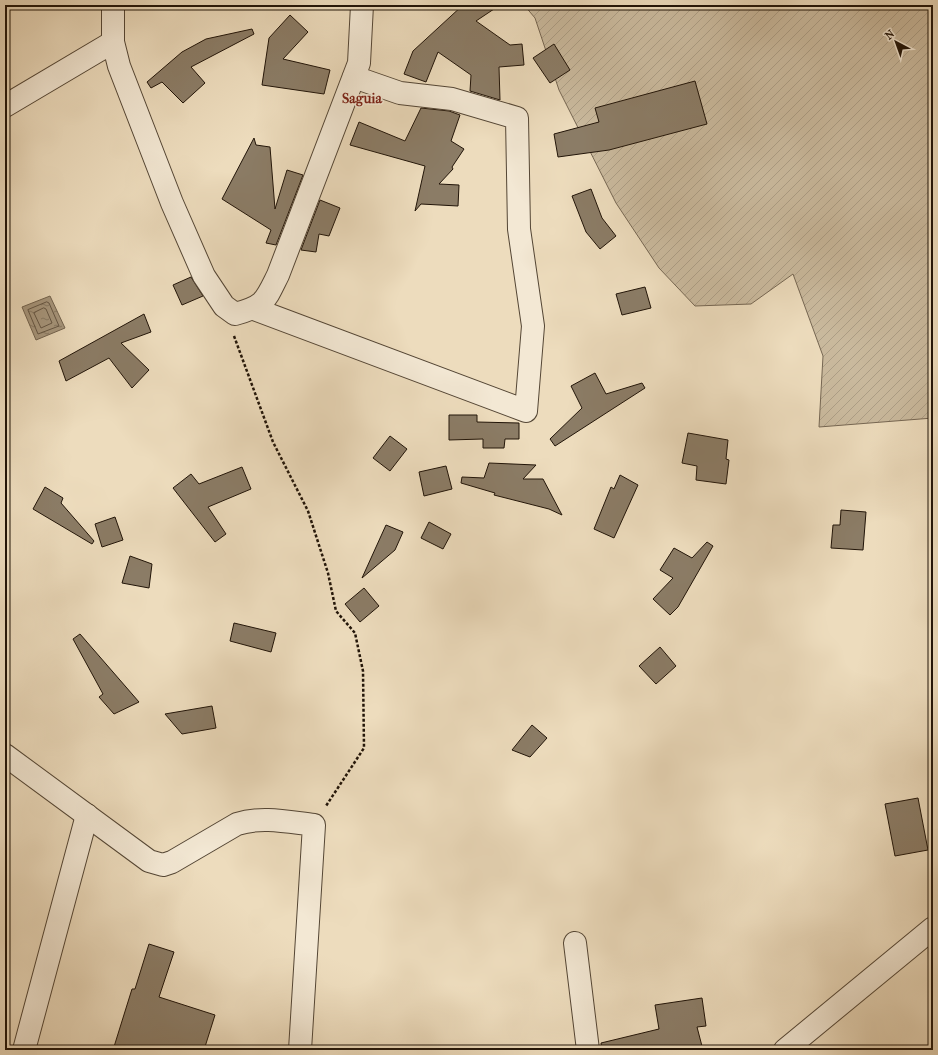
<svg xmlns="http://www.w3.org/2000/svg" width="938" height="1055" font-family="'IM FELL French Canon',serif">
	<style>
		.garden { fill: url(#garden-furrows); stroke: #766753 }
		.water { fill: url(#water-ripples); stroke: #72634f }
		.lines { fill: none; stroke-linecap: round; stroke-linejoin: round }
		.shore { stroke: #645644; stroke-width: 1 }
		.building { fill: #8b7c66; stroke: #211408 }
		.minor-casing { stroke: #544635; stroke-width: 24 }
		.path { stroke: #211408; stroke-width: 2.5; stroke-dasharray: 3 2; stroke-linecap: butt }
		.minor { stroke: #f3e8d4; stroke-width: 22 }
		.labels { text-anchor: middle; stroke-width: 3; stroke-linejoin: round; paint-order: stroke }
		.quarter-label { font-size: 14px; font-weight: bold; fill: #7a1f14; stroke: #f3e8d4 }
	</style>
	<defs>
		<pattern id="garden-furrows" width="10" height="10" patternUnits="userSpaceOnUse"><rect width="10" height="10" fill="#caba9e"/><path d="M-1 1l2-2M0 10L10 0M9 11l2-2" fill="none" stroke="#ad9f87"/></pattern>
		<pattern id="water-ripples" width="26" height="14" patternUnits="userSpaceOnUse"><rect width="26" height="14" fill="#a8987f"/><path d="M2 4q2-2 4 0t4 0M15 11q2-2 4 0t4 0" fill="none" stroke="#887b66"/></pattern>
	</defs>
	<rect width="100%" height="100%" fill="#eddcbd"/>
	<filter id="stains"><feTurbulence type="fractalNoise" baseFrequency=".005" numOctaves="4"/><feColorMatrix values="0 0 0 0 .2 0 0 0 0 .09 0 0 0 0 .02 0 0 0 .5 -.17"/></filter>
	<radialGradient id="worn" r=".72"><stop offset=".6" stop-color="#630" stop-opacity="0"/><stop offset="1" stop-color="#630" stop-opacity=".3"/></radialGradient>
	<!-- garden -->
	<path class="garden" d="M524 5H933V418L819 427 823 356 793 274 751 304 695 306 659 268 616 203 559 90 535 18Z"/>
	<!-- water -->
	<path class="water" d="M50 296 65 328 36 340 22 307Z"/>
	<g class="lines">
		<!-- shore -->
		<g class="shore">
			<path d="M47 302 49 303 59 326 38 334 28 310Z"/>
			<path d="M44 308 46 309 52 323 41 328 34 313Z"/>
		</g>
	</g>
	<!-- building -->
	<g class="building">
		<path d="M463 5H500L476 21 510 45 522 44 524 65 499 67 500 100 470 91 471 75 438 52 426 82 404 74 413 51Z"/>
		<path d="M290 15 308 32 283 59 330 70 324 94 262 85 269 38Z"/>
		<path d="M252 29 254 34 191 67 205 83 183 103 162 82 151 88 147 82 182 52 206 39Z"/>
		<path d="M554 44 570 70 550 83 533 58Z"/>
		<path d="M695 81 707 124 609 150 558 157 554 134 599 122 595 108Z"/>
		<path d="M421 108 449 111 460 115 451 141 464 149 452 167 453 169 439 184 459 185 458 206 421 204 415 211 425 166 350 145 359 122 405 141Z"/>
		<path d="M254 138 256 145 270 147 275 209 287 170 303 175 276 245 266 243 271 230 222 199Z"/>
		<path d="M591 189 602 218 616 236 600 249 586 232 572 196Z"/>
		<path d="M320 200 340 208 329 236 319 234 316 252 301 250Z"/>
		<path d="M191 277 203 296 182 305 173 285Z"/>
		<path d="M645 287 651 308 622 315 616 294Z"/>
		<path d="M144 314 151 332 121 343 149 370 132 388 109 358 66 381 59 361Z"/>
		<path d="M595 373 606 394 642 383 645 388 555 446 550 439 582 408 571 386Z"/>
		<path d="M449 415H477V422L519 423V439H505L504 448H483V439L449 440Z"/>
		<path d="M688 433 728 440 726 459 729 460 726 484 696 480 697 466 682 463Z"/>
		<path d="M390 436 407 449 390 471 373 458Z"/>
		<path d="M489 463 536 465 523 479H543L562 515 549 509 494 495 495 493 461 483 462 477 484 478Z"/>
		<path d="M446 466 452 489 424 496 419 472Z"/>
		<path d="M242 467 251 489 208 507 226 534 215 542 173 488 191 474 199 484Z"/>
		<path d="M620 475 638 485 614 538 594 529 611 487 614 489Z"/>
		<path d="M45 487 63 498 61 503 94 541 92 544 33 509Z"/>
		<path d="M841 510 866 512 863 550 831 548 833 525H840Z"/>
		<path d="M115 517 123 540 102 547 95 524Z"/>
		<path d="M429 522 451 534 443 549 421 538Z"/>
		<path d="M386 525 403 532 395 550 362 578Z"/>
		<path d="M707 542 713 546 678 607 670 615 653 599 673 578 660 570 674 548 692 558Z"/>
		<path d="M130 556 152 564 149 588 122 583Z"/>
		<path d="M364 588 379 606 360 622 345 604Z"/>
		<path d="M234 623 276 633 271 652 230 641Z"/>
		<path d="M80 634 139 702 114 714 99 697 103 694 73 639Z"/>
		<path d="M660 647 676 666 656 684 639 666Z"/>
		<path d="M212 706 216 728 182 734 165 714Z"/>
		<path d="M532 725 547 738 530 757 512 750Z"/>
		<path d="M918 798 928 850 895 856 885 804Z"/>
		<path d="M149 944 174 952 159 997 215 1015 204 1050H113L132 989H135Z"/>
		<path d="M702 998 706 1026 697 1027 703 1050H602L601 1043 659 1029 655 1005Z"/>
	</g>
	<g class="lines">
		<defs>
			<g id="minor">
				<path d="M113 5V42"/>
				<path d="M5 106 113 42 119 66 172 203 204 276 224 306 235 314C265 306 265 301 278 275L359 63 362 5"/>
				<path d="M254 309 526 411 533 326 519 229 517 118 452 99 400 93 354 77"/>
				<path d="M5 755 149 861 163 865 172 862 237 824C262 816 288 822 314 825L300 1050"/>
				<path d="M575 943 588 1050"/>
				<path d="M24 1050 87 815"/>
				<path d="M785 1050 933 928"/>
			</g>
		</defs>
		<!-- minor casing -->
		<use href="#minor" class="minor-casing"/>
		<!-- path -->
		<path class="path" d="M234 336 273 442 308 511 328 573 336 611 355 633 363 671 364 748 326 806"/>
		<!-- minor -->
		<use href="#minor" class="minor"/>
	</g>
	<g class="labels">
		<!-- quarter labels -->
		<g class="quarter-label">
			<text x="362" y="103">Saguia</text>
		</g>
	</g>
	<!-- margin -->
	<rect width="938" height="1055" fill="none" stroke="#eddcbd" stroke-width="20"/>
	<rect x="6" y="6" width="926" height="1043" fill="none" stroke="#211408" stroke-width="2"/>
	<rect x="10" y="10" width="918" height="1035" fill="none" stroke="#211408"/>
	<!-- north arrow -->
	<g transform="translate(896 42) rotate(319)" stroke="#f3e8d4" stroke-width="3" paint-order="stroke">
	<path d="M0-3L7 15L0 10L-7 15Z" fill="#211408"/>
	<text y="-6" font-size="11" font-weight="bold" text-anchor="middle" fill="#211408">N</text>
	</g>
	<rect width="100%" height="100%" filter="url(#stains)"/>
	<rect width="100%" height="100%" fill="url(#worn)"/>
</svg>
